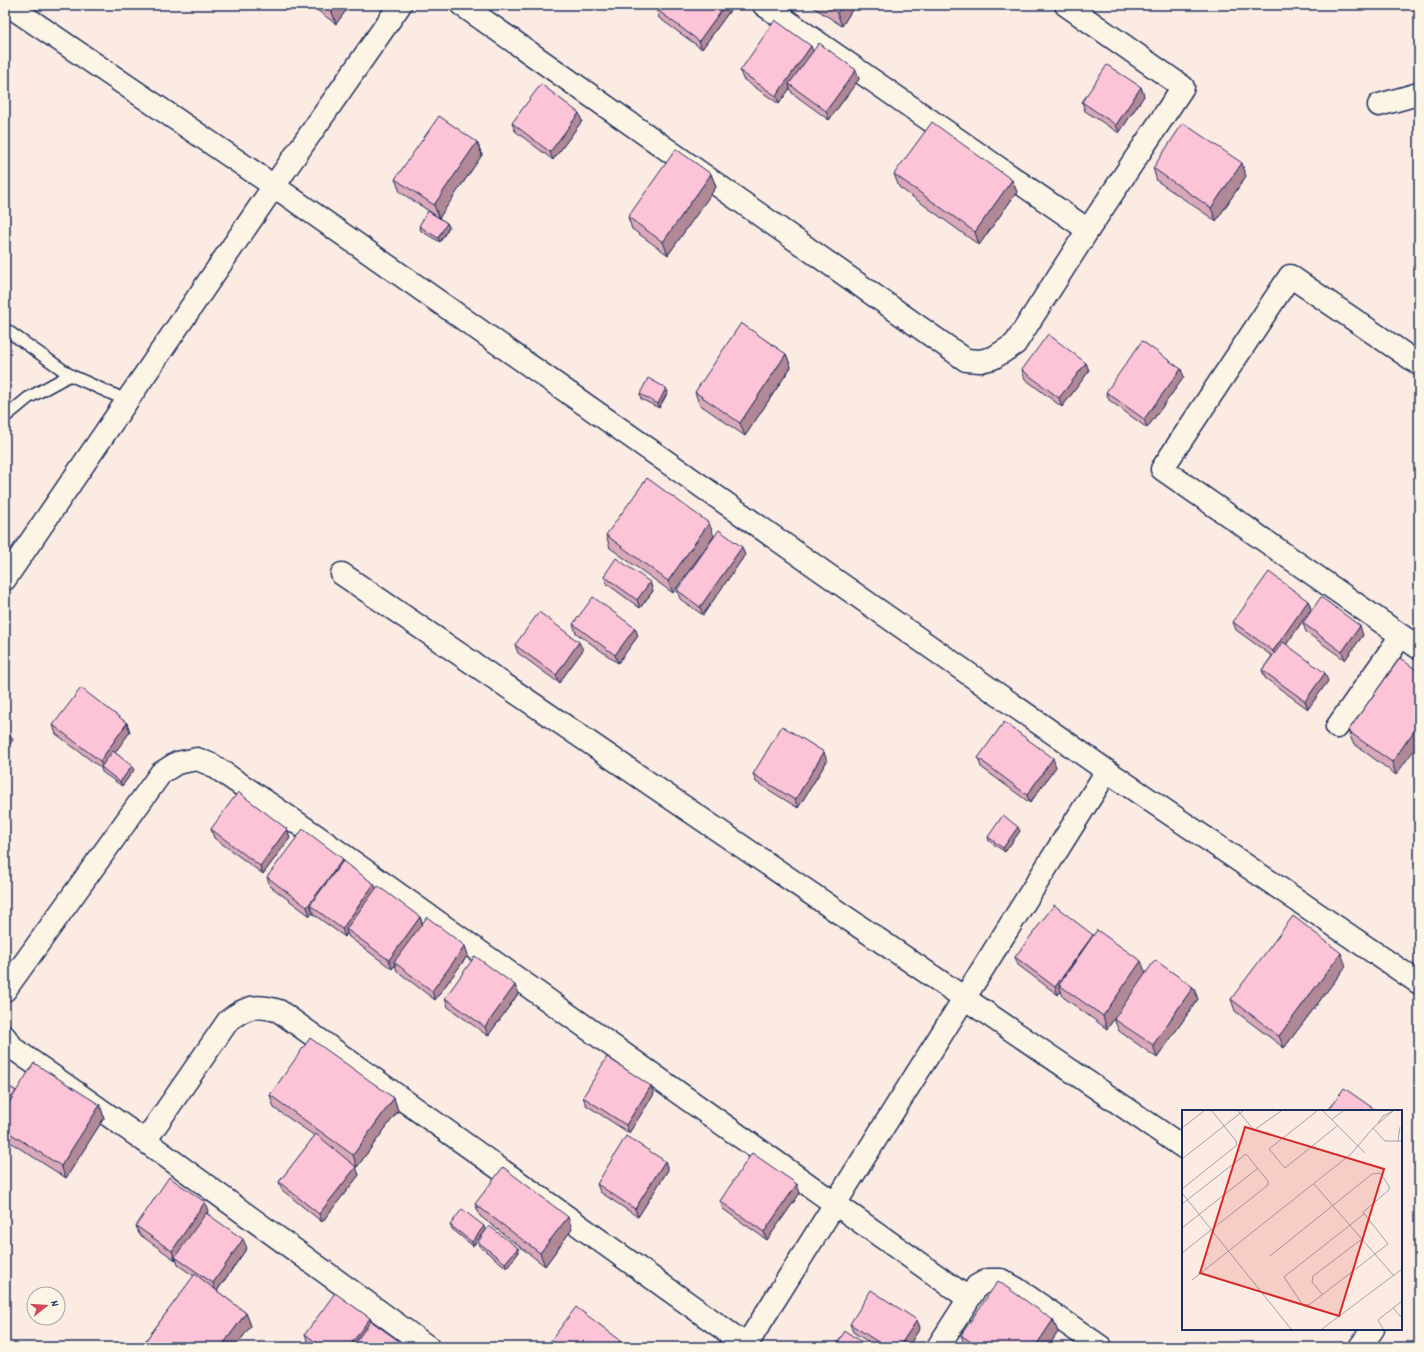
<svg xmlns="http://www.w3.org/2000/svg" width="1424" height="1352" font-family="Dekko,sans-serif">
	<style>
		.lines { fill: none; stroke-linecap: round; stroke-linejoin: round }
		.service-casing { stroke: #1b2f5e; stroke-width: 14 }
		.minor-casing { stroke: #1b2f5e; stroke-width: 25 }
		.service { stroke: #fcf5e5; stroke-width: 11 }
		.minor { stroke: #fcf5e5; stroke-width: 22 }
		.wall { fill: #daa8b9; stroke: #1b2f5e }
		.shaded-wall { fill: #b18896; stroke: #1b2f5e }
		.building { fill: #fdc3d7; stroke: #1b2f5e }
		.inset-road { fill: none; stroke: #a2a0ad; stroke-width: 1 }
		.view { fill: #d62828; fill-opacity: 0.15; stroke: #d62828; stroke-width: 2 }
		.inset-edge { fill: none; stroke: #1b2f5e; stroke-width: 2 }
	</style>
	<rect width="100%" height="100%" fill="#fcebe2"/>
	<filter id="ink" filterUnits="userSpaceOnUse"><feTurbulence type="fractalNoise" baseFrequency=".025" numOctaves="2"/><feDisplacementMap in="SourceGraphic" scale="8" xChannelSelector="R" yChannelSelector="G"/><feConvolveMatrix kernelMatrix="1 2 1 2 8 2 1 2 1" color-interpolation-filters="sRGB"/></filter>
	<g filter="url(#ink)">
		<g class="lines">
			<defs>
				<g id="service">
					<path d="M5 329 70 375"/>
					<path d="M5 417 28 398 70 375 128 401"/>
				</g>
				<g id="minor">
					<path d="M8 5 274 186 1107 771 1419 983"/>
					<path d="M462 5 966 360 980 361 993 358 1015 344 1088 230 1183 87 1066 5"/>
					<path d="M764 5 1088 230"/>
					<path d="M1379 105 1418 94"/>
					<path d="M1419 364 1290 276 1162 469 1419 648"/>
					<path d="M342 574 1183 1147"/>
					<path d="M5 579 274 186 400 5"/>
					<path d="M1337 727 1401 636"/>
					<path d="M5 990 161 773 177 763 197 759 212 765 315 835 968 1298"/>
					<path d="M5 1037 14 1049 145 1141 428 1347"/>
					<path d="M145 1141 228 1021C246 1006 257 1004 279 1011L746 1345"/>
					<path d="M745 1347 1107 771"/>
					<path d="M938 1347 977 1286 988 1280H1001L1017 1289 1101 1347"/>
					<path d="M1360 1347 1373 1329"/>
				</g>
			</defs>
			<!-- service casing -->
			<use href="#service" class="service-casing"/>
			<!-- minor casing -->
			<use href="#minor" class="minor-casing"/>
			<!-- service -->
			<use href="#service" class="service"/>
			<!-- minor -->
			<use href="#minor" class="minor"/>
		</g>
		<!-- wall -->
		<g class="wall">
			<path d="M310 5H350L336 24Z"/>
			<path d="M659 5H734L702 49 659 18 656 9Z"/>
			<path d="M810 5H855L842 26Z"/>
			<path d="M813 51 856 70 859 79 829 120 792 93 790 88 779 104 743 79 740 71Z"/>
			<path d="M1141 87 1144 96 1119 133 1085 111 1082 102Z"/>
			<path d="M582 121 553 160 515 131 512 123Z"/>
			<path d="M477 142 482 155 439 218 447 223 449 227 440 242 421 231 419 226 435 215 400 192 395 179Z"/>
			<path d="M1153 168 1246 176 1216 221 1157 181Z"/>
			<path d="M711 174 716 187 668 255 632 229 628 217Z"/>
			<path d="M894 174 1012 180 1017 192 979 245 899 187Z"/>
			<path d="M786 354 791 367 745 436 699 404 695 392Z"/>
			<path d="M1086 363 1089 371 1062 407 1025 379 1022 370Z"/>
			<path d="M1184 377 1147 428 1109 400 1106 392Z"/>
			<path d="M668 392 659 408 641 399 640 394Z"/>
			<path d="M606 535 714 536 673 593 610 548Z"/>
			<path d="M745 555 703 615 680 599 677 590Z"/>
			<path d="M604 576 650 582 653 591 640 608 607 584Z"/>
			<path d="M1308 601 1311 609 1286 645 1328 681 1308 709 1265 678 1262 670 1272 656 1236 630 1233 622Z"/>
			<path d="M1303 623 1363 635 1345 660 1306 632Z"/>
			<path d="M573 624 635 628 638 636 618 663 576 633Z"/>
			<path d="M515 645 583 650 559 683 518 653Z"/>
			<path d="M1400 658 1396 775 1353 743 1348 731Z"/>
			<path d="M127 723 130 732 115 752 134 770 122 786 102 772 101 768 56 734 53 725Z"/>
			<path d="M978 758 1056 767 1030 803 981 767Z"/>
			<path d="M827 761 798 808 756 782 753 774Z"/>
			<path d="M211 829 290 838 263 874 214 838Z"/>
			<path d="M1020 831 1005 852 989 841 988 837Z"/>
			<path d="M344 861 376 888 420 917 423 924 465 946 468 955 435 1000 397 971 395 965 392 969 349 937 347 933 345 937 313 914V912L310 916 270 886 267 877Z"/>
			<path d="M1093 935 1146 973 1193 987 1198 999 1157 1058 1119 1031 1114 1019 1107 1029 1063 997 1061 991 1058 995 1018 965 1015 957Z"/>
			<path d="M1346 966 1284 1048 1235 1011 1231 999Z"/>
			<path d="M515 985 518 994 488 1036 448 1007 445 998Z"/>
			<path d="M5 1084 16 1091 100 1105 104 1118 66 1178 5 1139Z"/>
			<path d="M654 1094 629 1133 586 1105 583 1097Z"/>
			<path d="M270 1095 394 1098 398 1111 357 1167 355 1166 359 1175 322 1222 282 1190 279 1182 315 1136 274 1108Z"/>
			<path d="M665 1161 668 1170 638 1217 600 1192 597 1184Z"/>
			<path d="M800 1193 767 1240 723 1209 720 1201Z"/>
			<path d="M475 1204 572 1229 545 1266 480 1216Z"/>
			<path d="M208 1211 207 1213 247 1248 217 1291 246 1313 251 1326 235 1347H141L194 1276 178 1265 176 1258 175 1260 139 1234 136 1226Z"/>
			<path d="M450 1225 485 1230 473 1246 452 1229Z"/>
			<path d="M478 1242 518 1248 519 1252 507 1268 479 1246Z"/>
			<path d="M917 1320 920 1328 908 1347H876L853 1332 850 1324Z"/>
			<path d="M1053 1320 1058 1332 1048 1347H965L961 1335Z"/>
			<path d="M371 1321 404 1347H314L308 1343 305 1334Z"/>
		</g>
		<!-- shaded-wall -->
		<g class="shaded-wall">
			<path d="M337 5H350L336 24 332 12Z"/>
			<path d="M725 5H734L702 49 699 41Z"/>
			<path d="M842 5H855L842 26 837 13Z"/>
			<path d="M811 46 814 54 789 84 790 88 779 104 776 96Z"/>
			<path d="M856 70 859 79 829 120 826 111Z"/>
			<path d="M1141 87 1144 96 1119 133 1116 125Z"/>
			<path d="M579 113 582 121 553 160 550 152Z"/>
			<path d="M477 142 482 155 439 218 434 205Z"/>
			<path d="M1242 163 1246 176 1216 221 1211 208Z"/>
			<path d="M711 174 716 187 668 255 663 242Z"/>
			<path d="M1012 180 1017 192 979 245 975 232Z"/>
			<path d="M447 223 449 227 440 242 438 238Z"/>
			<path d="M786 354 791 367 745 436 740 423Z"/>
			<path d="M1086 363 1089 371 1062 407 1059 398Z"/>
			<path d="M1181 369 1184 377 1147 428 1144 419Z"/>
			<path d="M666 388 668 392 659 408 658 404Z"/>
			<path d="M709 523 714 536 673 593 668 581Z"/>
			<path d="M742 547 745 555 703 615 700 607Z"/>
			<path d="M650 582 653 591 640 608 637 600Z"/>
			<path d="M1308 601 1311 609 1276 659 1273 651Z"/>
			<path d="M1360 626 1363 635 1345 660 1342 652Z"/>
			<path d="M635 628 638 636 618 663 615 655Z"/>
			<path d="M579 642 583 650 559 683 556 675Z"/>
			<path d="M1325 673 1328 681 1308 709 1305 701Z"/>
			<path d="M127 723 130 732 103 769 100 761Z"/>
			<path d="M1419 724V743L1396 775 1392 762Z"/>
			<path d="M11 736 13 740 5 750V744Z"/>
			<path d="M824 752 827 761 798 808 795 800Z"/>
			<path d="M1053 758 1056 767 1030 803 1027 795Z"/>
			<path d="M132 766 134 770 122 786 120 782Z"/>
			<path d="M1018 827 1020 831 1005 852 1003 848Z"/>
			<path d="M287 829 290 838 263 874 260 866Z"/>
			<path d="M343 859 346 867 310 905 313 912 310 916 307 907Z"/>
			<path d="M374 884 378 892 346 929 347 933 345 937 342 929Z"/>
			<path d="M420 917 423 926 394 962 395 965 392 969 389 960Z"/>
			<path d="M1093 935 1059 985 1061 991 1058 995 1055 987Z"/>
			<path d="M465 946 468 955 435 1000 432 991Z"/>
			<path d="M1341 953 1346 966 1284 1048 1279 1036Z"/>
			<path d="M1141 961 1146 974 1107 1029 1103 1016Z"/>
			<path d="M515 985 518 994 488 1036 485 1027Z"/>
			<path d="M1193 987 1198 999 1157 1058 1153 1045Z"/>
			<path d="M651 1086 654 1094 629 1133 626 1125Z"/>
			<path d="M394 1098 398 1111 357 1167 353 1155Z"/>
			<path d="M100 1105 104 1118 66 1178 61 1166Z"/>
			<path d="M665 1161 668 1170 638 1217 635 1209Z"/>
			<path d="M356 1167 359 1175 322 1222 319 1214Z"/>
			<path d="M797 1184 800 1193 767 1240 764 1232Z"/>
			<path d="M205 1202 208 1211 176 1258 175 1257 176 1258 175 1260 172 1251Z"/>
			<path d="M568 1217 572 1229 545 1266 540 1253Z"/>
			<path d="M484 1226 485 1230 473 1246 472 1242Z"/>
			<path d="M243 1239 247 1248 216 1292 213 1283Z"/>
			<path d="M518 1248 519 1252 507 1268 505 1263Z"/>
			<path d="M246 1313 251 1326 235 1347H221Z"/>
			<path d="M370 1318 373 1327 358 1347H349Z"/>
			<path d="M917 1320 920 1328 908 1347H899Z"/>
			<path d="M1053 1320 1058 1332 1048 1347H1035Z"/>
			<path d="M620 1340 623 1347H615Z"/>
		</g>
		<!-- building -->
		<g class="building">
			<path d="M323 5H337L332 12Z"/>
			<path d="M659 5H725L699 41 656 9Z"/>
			<path d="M825 5H842L837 13Z"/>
			<path d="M775 20 811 46 776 96 740 71Z"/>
			<path d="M819 43 856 70 826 111 789 84Z"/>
			<path d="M1107 65 1141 87 1116 125 1082 102Z"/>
			<path d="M541 84 579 113 550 152 512 123Z"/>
			<path d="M439 116 477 142 434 205 395 179Z"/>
			<path d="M932 122 1012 180 975 232 894 174Z"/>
			<path d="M1183 123 1242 163 1211 208 1153 168Z"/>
			<path d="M676 149 711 174 663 242 628 217Z"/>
			<path d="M428 211 447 223 438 238 419 226Z"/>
			<path d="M741 323 786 354 740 423 695 392Z"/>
			<path d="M1048 334 1086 363 1059 398 1022 370Z"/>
			<path d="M1142 341 1181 369 1144 419 1106 392Z"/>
			<path d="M648 378 666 388 658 404 640 394Z"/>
			<path d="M647 478 709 523 668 581 606 535Z"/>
			<path d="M719 530 742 547 700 607 677 590Z"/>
			<path d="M616 558 650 582 637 600 604 576Z"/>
			<path d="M1269 572 1308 601 1273 651 1233 622Z"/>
			<path d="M593 597 635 628 615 655 573 624Z"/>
			<path d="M1321 597 1360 626 1342 652 1303 623Z"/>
			<path d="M539 612 579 642 556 675 515 645Z"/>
			<path d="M1283 642 1325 673 1305 701 1262 670Z"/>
			<path d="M1400 658 1419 672V724L1392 762 1348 731Z"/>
			<path d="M81 688 127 723 100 761 53 725Z"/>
			<path d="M1004 722 1053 758 1027 795 978 758Z"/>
			<path d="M782 726 824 752 795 800 753 774Z"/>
			<path d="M5 732 11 736 5 744Z"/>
			<path d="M113 751 132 766 120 782 101 767Z"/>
			<path d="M238 792 287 829 260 866 211 829Z"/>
			<path d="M1003 815 1018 827 1003 848 988 837Z"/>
			<path d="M303 829 343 859 307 907 267 877Z"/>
			<path d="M343 861 374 884 342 929 310 905Z"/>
			<path d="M378 886 420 917 389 960 346 929Z"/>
			<path d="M1054 905 1093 935 1055 987 1015 957Z"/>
			<path d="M1293 916 1341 953 1279 1036 1231 999Z"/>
			<path d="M427 917 465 946 432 991 394 962Z"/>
			<path d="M1097 930 1141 961 1103 1016 1059 985Z"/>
			<path d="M475 956 515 985 485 1027 445 998Z"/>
			<path d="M1155 960 1193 987 1153 1045 1114 1019Z"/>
			<path d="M310 1038 394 1098 353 1155 270 1095Z"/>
			<path d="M607 1057 651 1086 626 1125 583 1097Z"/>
			<path d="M34 1063 100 1105 61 1166 5 1130V1109Z"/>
			<path d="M5 1084 16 1091 5 1109Z"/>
			<path d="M1344 1088 1377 1111H1328Z"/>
			<path d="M316 1134 356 1167 319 1214 279 1182Z"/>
			<path d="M626 1136 665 1161 635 1209 597 1184Z"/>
			<path d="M752 1153 797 1184 764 1232 720 1201Z"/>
			<path d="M503 1167 568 1217 540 1253 475 1204Z"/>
			<path d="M169 1177 205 1202 172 1251 136 1226Z"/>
			<path d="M462 1209 484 1226 472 1242 450 1225Z"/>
			<path d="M206 1213 243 1239 213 1283 175 1257Z"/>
			<path d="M489 1226 518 1248 505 1263 478 1242Z"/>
			<path d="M195 1274 246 1313 221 1347H141Z"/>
			<path d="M998 1281 1053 1320 1035 1347H978L961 1335Z"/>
			<path d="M871 1290 917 1320 899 1347H886L850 1324Z"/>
			<path d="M335 1293 370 1318 349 1347H322L305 1334Z"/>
			<path d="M576 1307 620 1340 615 1347H546Z"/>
			<path d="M371 1321 403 1344 401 1347H352Z"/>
			<path d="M845 1331 870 1347H835Z"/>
		</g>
	</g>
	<!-- overview -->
	<g transform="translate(1182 1110)">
		<rect width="220" height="220" fill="#fcebe2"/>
		<path class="inset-road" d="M56 1 72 20 99 1M135 1 87 39 103 58 155 16M141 1 183 43M149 10 161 1M196 13 201 6 211 1M0 18 22 1M191 18 203 31H220M216 31 218 17M0 49 61 1M132 74 212 166M0 79 55 35 54 31 30 1M0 83 109 219M0 94 64 44 86 71V75L0 143M0 118 76 58M88 146 190 64 198 63 207 76V80L181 102 206 134 127 195 120 194 102 167 182 104M10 170 169 44 191 18 211 1M140 184 130 172 131 166 180 129M211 198 220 208M140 219 220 159M201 219 196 210 220 191"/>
		<path class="view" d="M63 17 202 59 157 206 18 163Z"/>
		<rect width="220" height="220" class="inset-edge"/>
	</g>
	<!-- margin -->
	<rect width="1424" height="1352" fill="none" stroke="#fcf5e5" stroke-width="20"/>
	<rect x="10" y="10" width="1404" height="1332" fill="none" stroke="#1b2f5e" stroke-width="1.5" filter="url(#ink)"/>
	<!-- north arrow -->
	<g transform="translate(46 1306) rotate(73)"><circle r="19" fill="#fcf5e5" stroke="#a2a6af"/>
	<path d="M0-3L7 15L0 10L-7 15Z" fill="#d1495b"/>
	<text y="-6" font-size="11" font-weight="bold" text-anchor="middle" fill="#1b2f5e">N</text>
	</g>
</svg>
